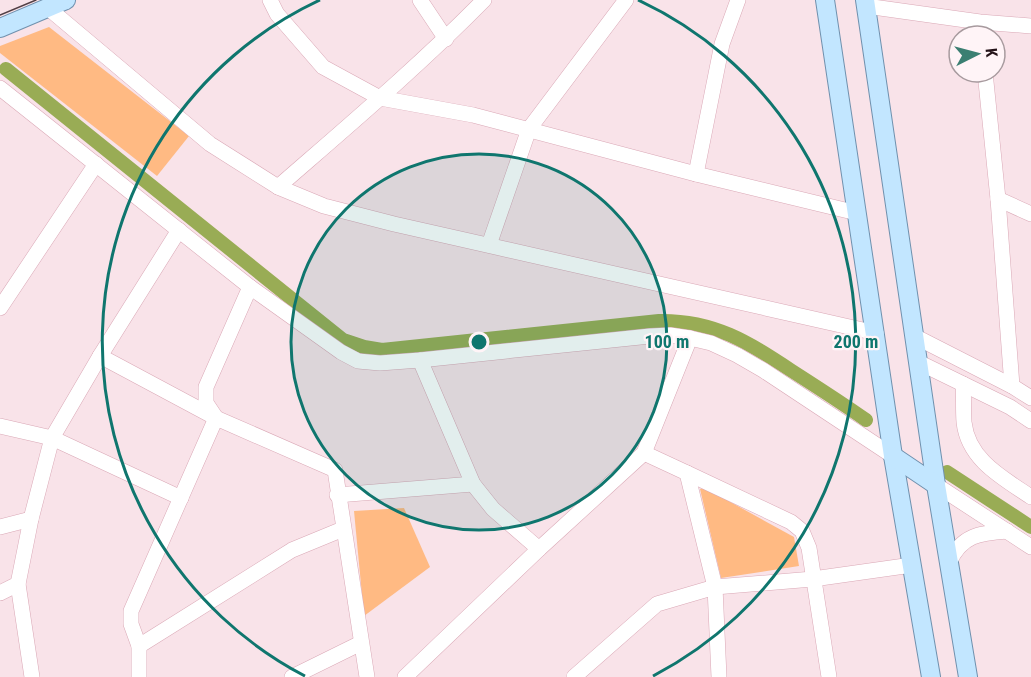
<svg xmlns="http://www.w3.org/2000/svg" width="1031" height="677" font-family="'Roboto Condensed',sans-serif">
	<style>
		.green { fill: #ffba83 }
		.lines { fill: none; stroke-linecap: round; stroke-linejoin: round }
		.canal { stroke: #99ac55; stroke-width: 14 }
		.minor-casing { stroke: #daa8b6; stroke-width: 16 }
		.major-casing { stroke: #7091ae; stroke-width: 20 }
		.minor { stroke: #fff; stroke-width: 15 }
		.major { stroke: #c2e6ff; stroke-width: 18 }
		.tram { stroke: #513e44; stroke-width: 1.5 }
		.ring { fill: none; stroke: #0f766e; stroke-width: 3 }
		.centre { fill: #0f766e; stroke: #fff4f7; stroke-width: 3 }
		.ring-label { font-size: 18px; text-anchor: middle; font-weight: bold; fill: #0f766e; stroke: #fff4f7; stroke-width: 4.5; stroke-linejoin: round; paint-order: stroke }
	</style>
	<rect width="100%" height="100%" fill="#f9e3e9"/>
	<!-- green -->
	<g class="green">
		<path d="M49 27 189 136 157 176 0 53V46Z"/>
		<path d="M705 488 794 537 799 566 721 578 700 489Z"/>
		<path d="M404 508 430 567 364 616 354 511Z"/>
	</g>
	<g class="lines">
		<!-- canal -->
		<g class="canal">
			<path d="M6 69 343 340 364 347 382 350 659 321C714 320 748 342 792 371 817 387 842 403 866 420"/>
			<path d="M947 472 1031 527"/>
		</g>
		<defs>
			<g id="minor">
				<path d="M270 0 277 14 323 67 380 98 473 115 696 174 857 213"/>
				<path d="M420 0 446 39"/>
				<path d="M866 6 980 22 1031 26"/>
				<path d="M47 7 210 144 278 187 324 206 394 224 876 333"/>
				<path d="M985 72 998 199 1012 386"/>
				<path d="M0 88 250 287 341 352 358 361 380 363 420 360 650 336 670 335 690 338 711 343 737 355 763 370 893 456"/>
				<path d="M696 174 722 44 738 0"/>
				<path d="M278 187C348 126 419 66 484 0"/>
				<path d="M998 199 1031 214"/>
				<path d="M489 245 529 129 626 0"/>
				<path d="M0 308 96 164"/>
				<path d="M914 336 1012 386 1031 398"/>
				<path d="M100 356 216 418 335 470 367 677"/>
				<path d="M918 362 1010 407 1031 421"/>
				<path d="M963 384C964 396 963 409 964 422 968 460 1003 478 1031 497"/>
				<path d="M0 426 52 438 181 498"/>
				<path d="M644 453 687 473 715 587 719 677"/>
				<path d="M687 473 791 522 802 531 809 548 829 677"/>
				<path d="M936 485 1031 547"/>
				<path d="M337 495 473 484"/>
				<path d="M0 527 31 519"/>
				<path d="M539 549 644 453 690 338"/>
				<path d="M949 563C961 535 980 533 1007 531"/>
				<path d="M0 593 18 584"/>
				<path d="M139 646 292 550 343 529"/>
				<path d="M32 677 18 584 31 519 52 438 100 356 179 230"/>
				<path d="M139 677V646L131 624V611L216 418 206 403V387L250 287"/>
				<path d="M292 677 361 643"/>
				<path d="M405 677 539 549 493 509 473 484 420 360"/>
				<path d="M574 677 657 604 715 587 813 579 912 565"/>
			</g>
			<g id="major">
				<path d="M825 0 893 456 931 677"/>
				<path d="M865 0 936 485 968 677"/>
				<path d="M0 28 66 0"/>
				<path d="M893 456 936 485"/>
			</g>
		</defs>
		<!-- minor casing -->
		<use href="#minor" class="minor-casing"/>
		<!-- major casing -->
		<use href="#major" class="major-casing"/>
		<!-- minor -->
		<use href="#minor" class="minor"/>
		<!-- major -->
		<use href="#major" class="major"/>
		<!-- tram -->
		<path class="tram" d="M0 15 36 0"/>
	</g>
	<!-- distance rings -->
	<circle cx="479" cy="342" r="188" fill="#0f766e" fill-opacity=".12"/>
	<g class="ring">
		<circle cx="479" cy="342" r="188"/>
		<path d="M305 676A377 377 0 0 1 320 0M638 0A377 377 0 0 1 653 676"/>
	</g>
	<circle cx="479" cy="342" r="9" class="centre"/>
	<g class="ring-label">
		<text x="667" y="348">100 m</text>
		<text x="856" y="348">200 m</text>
	</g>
	<!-- north arrow -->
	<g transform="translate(977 54) rotate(84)"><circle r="28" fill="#fff4f7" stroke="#a79a9e" stroke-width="1.5"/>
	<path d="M0-4.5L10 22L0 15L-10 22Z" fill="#3b7f72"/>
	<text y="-9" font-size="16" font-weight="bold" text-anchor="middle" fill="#241218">K</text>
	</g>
</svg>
